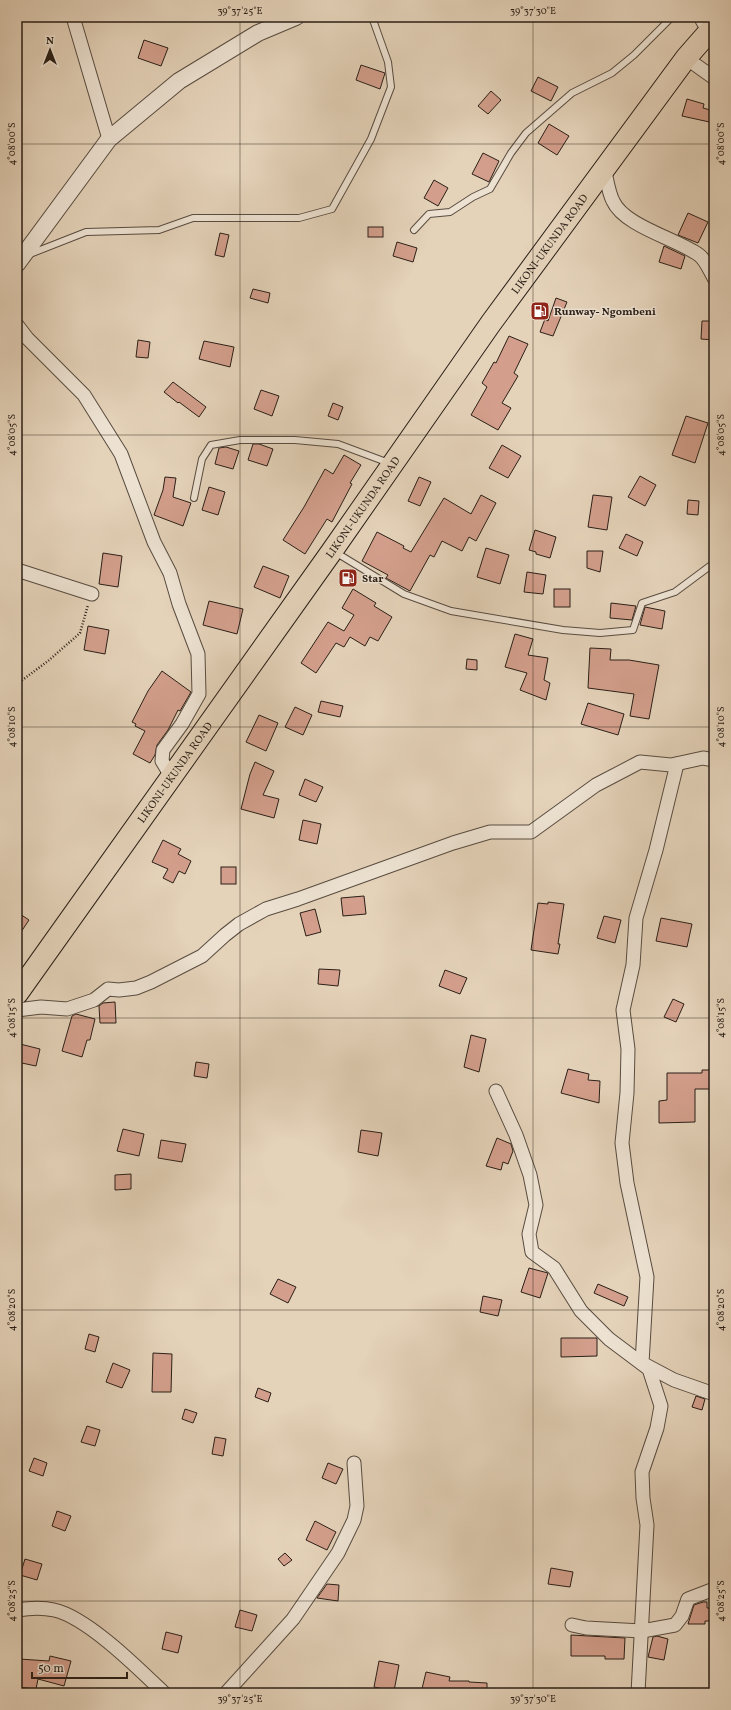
<svg xmlns="http://www.w3.org/2000/svg" width="731" height="1710" font-family="Vollkorn,serif">
	<style>
		.building { fill: #d39f8c; stroke: #2a1f17 }
		.lines { fill: none; stroke-linecap: round; stroke-linejoin: round }
		.service-casing { stroke: #584c40; stroke-width: 8 }
		.minor-casing { stroke: #584c40; stroke-width: 15 }
		.tertiary-casing { stroke: #584c40; stroke-width: 18 }
		.trunk-casing { stroke: #2a1f17; stroke-width: 23 }
		.path { stroke: #2a1f17; stroke-width: 2.5; stroke-dasharray: 1 2; stroke-linecap: butt }
		.service { stroke: #ede2d2; stroke-width: 6 }
		.minor { stroke: #ede2d2; stroke-width: 13 }
		.tertiary { stroke: #ede2d2; stroke-width: 16 }
		.trunk { stroke: #e4d2b9; stroke-width: 21 }
		.ticks { fill: none; stroke: #2a1f17; stroke-width: 1; stroke-opacity: 0.45 }
		.labels { text-anchor: middle; stroke-width: 3; stroke-linejoin: round; paint-order: stroke }
		.street-label { font-size: 11px; fill: #2a1f17; stroke: #ede2d2 }
		.poi-label { font-size: 11px; font-weight: bold; fill: #2a1f17; stroke: #ede2d2; text-anchor: start }
		.neatline { fill: none; stroke: #2a1f17; stroke-width: 1.5 }
		.ticks-label { font-size: 10px; text-anchor: middle; fill: #2a1f17 }
	</style>
	<rect width="100%" height="100%" fill="#e4d2b9"/>
	<filter id="stains"><feTurbulence type="fractalNoise" baseFrequency=".005" numOctaves="4"/><feColorMatrix values="0 0 0 0 .2 0 0 0 0 .09 0 0 0 0 .02 0 0 0 .5 -.17"/></filter>
	<radialGradient id="worn" r=".72"><stop offset=".6" stop-color="#630" stop-opacity="0"/><stop offset="1" stop-color="#630" stop-opacity=".3"/></radialGradient>
	<!-- building -->
	<g class="building">
		<path d="M144 40 168 48 161 66 138 58Z"/>
		<path d="M361 65 385 73 380 89 356 80Z"/>
		<path d="M538 77 558 87 551 101 531 91Z"/>
		<path d="M491 91 501 100 488 114 478 106Z"/>
		<path d="M687 99 704 104 703 108 714 111V123L682 116Z"/>
		<path d="M549 124 569 136 557 155 538 143Z"/>
		<path d="M483 153 499 161 489 182 472 174Z"/>
		<path d="M434 180 448 188 438 206 424 198Z"/>
		<path d="M688 213 708 222 698 243 678 235Z"/>
		<rect x="368" y="227" width="15" height="10"/>
		<path d="M220 233 229 235 224 257 215 255Z"/>
		<path d="M397 242 417 248 413 262 393 256Z"/>
		<path d="M664 246 685 256 681 269 659 262Z"/>
		<path d="M253 289 270 293 268 303 250 298Z"/>
		<path d="M556 298 567 302 553 336 540 332 545 319 548 321Z"/>
		<path d="M702 321H714V340L701 339Z"/>
		<path d="M509 336 528 344 514 373 518 376 502 403 511 408 498 430 471 415 487 387 482 383 494 362 496 363Z"/>
		<path d="M138 340 150 342 148 358 136 357Z"/>
		<path d="M204 341 234 347 230 367 199 359Z"/>
		<path d="M173 382 206 407 199 417 179 402 178 403 164 392Z"/>
		<path d="M261 390 279 396 272 416 254 409Z"/>
		<path d="M333 403 343 407 338 420 328 416Z"/>
		<path d="M686 416 708 423 695 463 672 455Z"/>
		<path d="M253 444H259L273 449 267 466 248 460Z"/>
		<path d="M502 445 521 456 508 478 489 468Z"/>
		<path d="M226 447 239 451 233 469 215 464 219 448Z"/>
		<path d="M344 455 361 465 350 483 352 484 332 522 327 519 305 554 283 540 304 507 325 469 333 474Z"/>
		<path d="M640 476 656 485 645 506 628 497Z"/>
		<path d="M165 477 176 478 173 497 191 503 183 526 154 515 163 490Z"/>
		<path d="M419 477 431 482 420 506 408 501Z"/>
		<path d="M209 487 225 492 218 515 202 510Z"/>
		<path d="M481 495 496 503 476 541 469 537 462 551 442 541 434 557 430 555 410 591 386 578 388 575 362 561 377 532 404 546 403 548 411 552 444 498 471 514Z"/>
		<path d="M593 495 612 497 607 530 588 527Z"/>
		<path d="M688 500 699 501 698 515 687 514Z"/>
		<path d="M535 530 556 537 550 558 536 554V552L529 550Z"/>
		<path d="M626 534 643 542 637 556 619 548Z"/>
		<path d="M486 548 509 555 500 584 477 577Z"/>
		<path d="M587 551H603L600 572 587 568Z"/>
		<path d="M103 553 122 556 118 587 99 584Z"/>
		<path d="M263 566 289 576 280 598 254 587Z"/>
		<path d="M527 572 546 575 543 594 524 592Z"/>
		<path d="M353 589 376 603 374 606 392 617 378 641 370 637 365 646 350 637 344 647 336 643 316 673 301 663 328 622 344 631 354 615 342 608Z"/>
		<rect x="554" y="589" width="16" height="18"/>
		<path d="M209 601 243 609 237 634 203 625Z"/>
		<path d="M611 603 636 606 632 620 610 618Z"/>
		<path d="M645 607 665 611 662 629 640 625Z"/>
		<path d="M88 626 109 630 105 654 84 650Z"/>
		<path d="M515 634 533 639 528 655 548 658 544 680 550 683 546 700 520 690 527 673 505 667Z"/>
		<path d="M590 648 611 649 610 660H629L659 665 649 719 630 716 634 694 588 688Z"/>
		<path d="M467 659 477 660V670L466 669Z"/>
		<path d="M162 671 191 692 180 711 178 710 168 730 157 745 155 755 150 763 133 754 145 731 135 726 136 724 132 722 148 691Z"/>
		<path d="M321 701 343 706 340 717 318 712Z"/>
		<path d="M588 703 624 714 618 735 581 724Z"/>
		<path d="M295 707 312 715 303 735 285 727Z"/>
		<path d="M259 715 278 723 266 751 246 742Z"/>
		<path d="M255 762 274 771 263 795 279 799 274 818 241 809 250 774Z"/>
		<path d="M305 779 323 787 316 802 299 795Z"/>
		<path d="M303 820 321 824 317 844 299 840Z"/>
		<path d="M163 840 181 849 178 854 191 861 185 874 179 871 173 883 163 878 168 869 152 862Z"/>
		<rect x="221" y="867" width="15" height="17"/>
		<path d="M364 896 366 914 343 916 341 898Z"/>
		<path d="M548 902 564 904 558 944H560L558 954 531 950 538 903 548 904Z"/>
		<path d="M315 909 321 932 306 936 300 913Z"/>
		<path d="M17 912 29 920 17 938Z"/>
		<path d="M604 916 621 920 615 943 597 938Z"/>
		<path d="M661 918 692 924 687 947 656 941Z"/>
		<path d="M319 969 340 970 338 986 318 984Z"/>
		<path d="M445 970 467 978 460 994 439 986Z"/>
		<path d="M673 999 684 1004 676 1022 664 1017Z"/>
		<path d="M115 1002 116 1023H100L99 1006 103 1003Z"/>
		<path d="M76 1014 95 1019 90 1040H87L82 1057 62 1051 72 1016Z"/>
		<path d="M471 1035 486 1039 479 1072 464 1067Z"/>
		<path d="M20 1044 40 1049 36 1066 17 1062Z"/>
		<path d="M196 1062 209 1064 207 1078 194 1076Z"/>
		<path d="M568 1069 589 1074 588 1080 600 1081 599 1103 561 1093Z"/>
		<path d="M702 1070H714V1089H695V1122L659 1123V1101L667 1100V1073H702Z"/>
		<path d="M123 1129 144 1134 139 1156 117 1151Z"/>
		<path d="M361 1130 382 1133 378 1156 358 1152Z"/>
		<path d="M497 1138 511 1144 513 1151 508 1164 503 1162 501 1170 486 1166Z"/>
		<path d="M161 1140 186 1144 182 1162 158 1158Z"/>
		<path d="M131 1174V1189L115 1190V1175Z"/>
		<path d="M529 1268 548 1273 540 1298 521 1292Z"/>
		<path d="M278 1279 296 1287 288 1303 270 1294Z"/>
		<path d="M598 1284 628 1297 624 1306 594 1293Z"/>
		<path d="M483 1296 502 1300 498 1316 480 1312Z"/>
		<path d="M89 1334 99 1337 95 1352 85 1349Z"/>
		<path d="M561 1338H597V1356L561 1357Z"/>
		<path d="M153 1353 172 1354 171 1392H152Z"/>
		<path d="M113 1363 130 1370 122 1388 106 1382Z"/>
		<path d="M258 1388 271 1393 268 1402 255 1397Z"/>
		<path d="M696 1396 705 1399 702 1410 692 1407Z"/>
		<path d="M185 1409 197 1413 193 1423 182 1419Z"/>
		<path d="M87 1426 100 1430 95 1446 81 1442Z"/>
		<path d="M215 1437 226 1439 223 1456 212 1454Z"/>
		<path d="M34 1458 47 1463 43 1476 29 1471Z"/>
		<path d="M328 1463 343 1469 336 1484 322 1478Z"/>
		<path d="M57 1511 71 1516 65 1531 52 1526Z"/>
		<path d="M315 1521 336 1532 327 1550 306 1540Z"/>
		<path d="M285 1553 292 1560 284 1566 278 1559Z"/>
		<path d="M25 1559 42 1564 37 1580 20 1575Z"/>
		<path d="M551 1568 573 1572 570 1587 548 1584Z"/>
		<path d="M327 1584 339 1585 338 1601 317 1598Z"/>
		<path d="M703 1602H707V1608H714V1621H705V1624H688L694 1605Z"/>
		<path d="M240 1610 257 1615 252 1631 235 1627Z"/>
		<path d="M166 1632 182 1636 178 1653 162 1649Z"/>
		<path d="M571 1635 625 1638 624 1659H605V1656H571Z"/>
		<path d="M657 1636 668 1639 664 1660 648 1657 653 1637Z"/>
		<path d="M50 1656 71 1661 64 1686 38 1679 36 1689 17 1687 19 1659 49 1661Z"/>
		<path d="M379 1661 399 1665 394 1691 374 1687Z"/>
		<path d="M426 1672 450 1677 449 1681H469V1682L487 1683V1693H421Z"/>
	</g>
	<g class="lines">
		<defs>
			<g id="service">
				<path d="M414 230 429 214 450 212 473 197 490 189 511 153 526 133 572 93 612 73 634 55 672 17"/>
				<path d="M30 254 86 232 159 230 193 218H299L332 209 371 139 391 87 388 62 372 17"/>
				<path d="M194 498 202 459 211 445 240 440H295L338 444 389 463"/>
				<path d="M335 552 404 594 451 611 563 630 600 633 633 630 642 603 675 592 714 563"/>
			</g>
			<g id="minor">
				<path d="M73 17 109 139"/>
				<path d="M686 58 714 78"/>
				<path d="M604 168C607 179 608 191 613 201 624 226 677 239 699 255 705 259 710 271 714 278"/>
				<path d="M17 325 27 338 84 395 121 454 154 542 170 573 179 604 198 654 199 694 182 724 163 750 162 761 171 776"/>
				<path d="M17 570 92 594"/>
				<path d="M677 764 656 850 636 918 633 965 623 1010 628 1049 627 1093 622 1143 627 1183 647 1277 642 1363 674 1380 714 1394"/>
				<path d="M17 1010 41 1007 67 1009 94 1000 108 989 119 990 136 988 151 982 202 956 225 935 239 924 266 909 298 899 453 843 490 832H531L596 785 640 762 671 765 703 758 714 760"/>
				<path d="M496 1091 516 1135 530 1175 536 1205 529 1234 532 1252 554 1268 581 1311 609 1339 649 1369 661 1406 657 1428 642 1472 643 1498 647 1525 638 1693"/>
				<path d="M17 1610C29 1608 42 1607 54 1610 87 1617 139 1669 164 1693"/>
				<path d="M572 1625 586 1628 642 1631 675 1625 682 1616 688 1599 714 1589"/>
				<path d="M226 1693 293 1619 338 1553 354 1520 357 1506 354 1463"/>
			</g>
			<g id="tertiary">
				<path d="M702 17 710 31"/>
				<path d="M17 264 109 139 179 81 258 33 296 17"/>
			</g>
			<g id="trunk">
				<path id="s1" d="M17 994 332 551 491 323 686 58 714 26"/>
			</g>
		</defs>
		<!-- service casing -->
		<use href="#service" class="service-casing"/>
		<!-- minor casing -->
		<use href="#minor" class="minor-casing"/>
		<!-- tertiary casing -->
		<use href="#tertiary" class="tertiary-casing"/>
		<!-- trunk casing -->
		<use href="#trunk" class="trunk-casing"/>
		<!-- path -->
		<path class="path" d="M17 684 48 661 80 633 88 605"/>
		<!-- service -->
		<use href="#service" class="service"/>
		<!-- minor -->
		<use href="#minor" class="minor"/>
		<!-- tertiary -->
		<use href="#tertiary" class="tertiary"/>
		<!-- trunk -->
		<use href="#trunk" class="trunk"/>
	</g>
	<!-- ticks -->
	<path class="ticks" d="M240 17V1693M533 17V1693M17 144H714M17 435H714M17 727H714M17 1018H714M17 1310H714M17 1601H714"/>
	<!-- icons -->
	<defs>
		<symbol id="fuel-square" viewBox="-11 -11 22 22"><rect x="-9" y="-9" width="18" height="18" rx="4" fill="#8f2418" stroke="#ede2d2"/><path d="M-5.5-6h7V0h2V4h1.3V-2.5L3-4.5l.8-.8L6-3V5H2.5V1h-1V6h-7ZM-4.2-4.7v3.2H.2V-4.7Z" fill="#fff"/></symbol>
	</defs>
	<g fill-rule="evenodd">
		<use href="#fuel-square" x="529" y="300" width="22" height="22"/>
		<use href="#fuel-square" x="337" y="567" width="22" height="22"/>
	</g>
	<g class="labels">
		<!-- street labels -->
		<g class="street-label">
			<text dy="4" stroke="none"><textPath href="#s1" startOffset="920">LIKONI-UKUNDA ROAD</textPath></text>
			<text dy="4" stroke="none"><textPath href="#s1" startOffset="597">LIKONI-UKUNDA ROAD</textPath></text>
			<text dy="4" stroke="none"><textPath href="#s1" startOffset="272">LIKONI-UKUNDA ROAD</textPath></text>
		</g>
		<!-- poi labels -->
		<g class="poi-label">
			<text x="554" y="315">Runway- Ngombeni</text>
			<text x="362" y="582">Star</text>
		</g>
	</g>
	<!-- margin -->
	<rect width="731" height="1710" fill="none" stroke="#e4d2b9" stroke-width="44"/>
	<!-- north arrow -->
	<g transform="translate(50 50)" stroke="#ede2d2" stroke-width="3" paint-order="stroke">
	<path d="M0-3L7 15L0 10L-7 15Z" fill="#2a1f17"/>
	<text y="-6" font-size="11" font-weight="bold" text-anchor="middle" fill="#2a1f17">N</text>
	</g>
	<!-- scale -->
	<path d="M32 1672v6h95v-6" fill="none" stroke="#2a1f17" stroke-width="2"/>
	<text x="38" y="1672" font-size="12" fill="#2a1f17" stroke="#ede2d2" stroke-width="3" paint-order="stroke">50 m</text>
	<rect x="22" y="22" width="687" height="1666" class="neatline"/>
	<g class="ticks-label">
		<text x="240" y="14">39°37'25"E</text>
		<text x="533" y="14">39°37'30"E</text>
		<text transform="translate(11 144) rotate(-90)" y="4">4°08'00"S</text>
		<text transform="translate(720 144) rotate(-90)" y="4">4°08'00"S</text>
		<text transform="translate(11 435) rotate(-90)" y="4">4°08'05"S</text>
		<text transform="translate(720 435) rotate(-90)" y="4">4°08'05"S</text>
		<text transform="translate(11 727) rotate(-90)" y="4">4°08'10"S</text>
		<text transform="translate(720 727) rotate(-90)" y="4">4°08'10"S</text>
		<text transform="translate(11 1018) rotate(-90)" y="4">4°08'15"S</text>
		<text transform="translate(720 1018) rotate(-90)" y="4">4°08'15"S</text>
		<text transform="translate(11 1310) rotate(-90)" y="4">4°08'20"S</text>
		<text transform="translate(720 1310) rotate(-90)" y="4">4°08'20"S</text>
		<text transform="translate(11 1601) rotate(-90)" y="4">4°08'25"S</text>
		<text transform="translate(720 1601) rotate(-90)" y="4">4°08'25"S</text>
		<text x="240" y="1702">39°37'25"E</text>
		<text x="533" y="1702">39°37'30"E</text>
	</g>
	<rect width="100%" height="100%" filter="url(#stains)"/>
	<rect width="100%" height="100%" fill="url(#worn)"/>
</svg>
